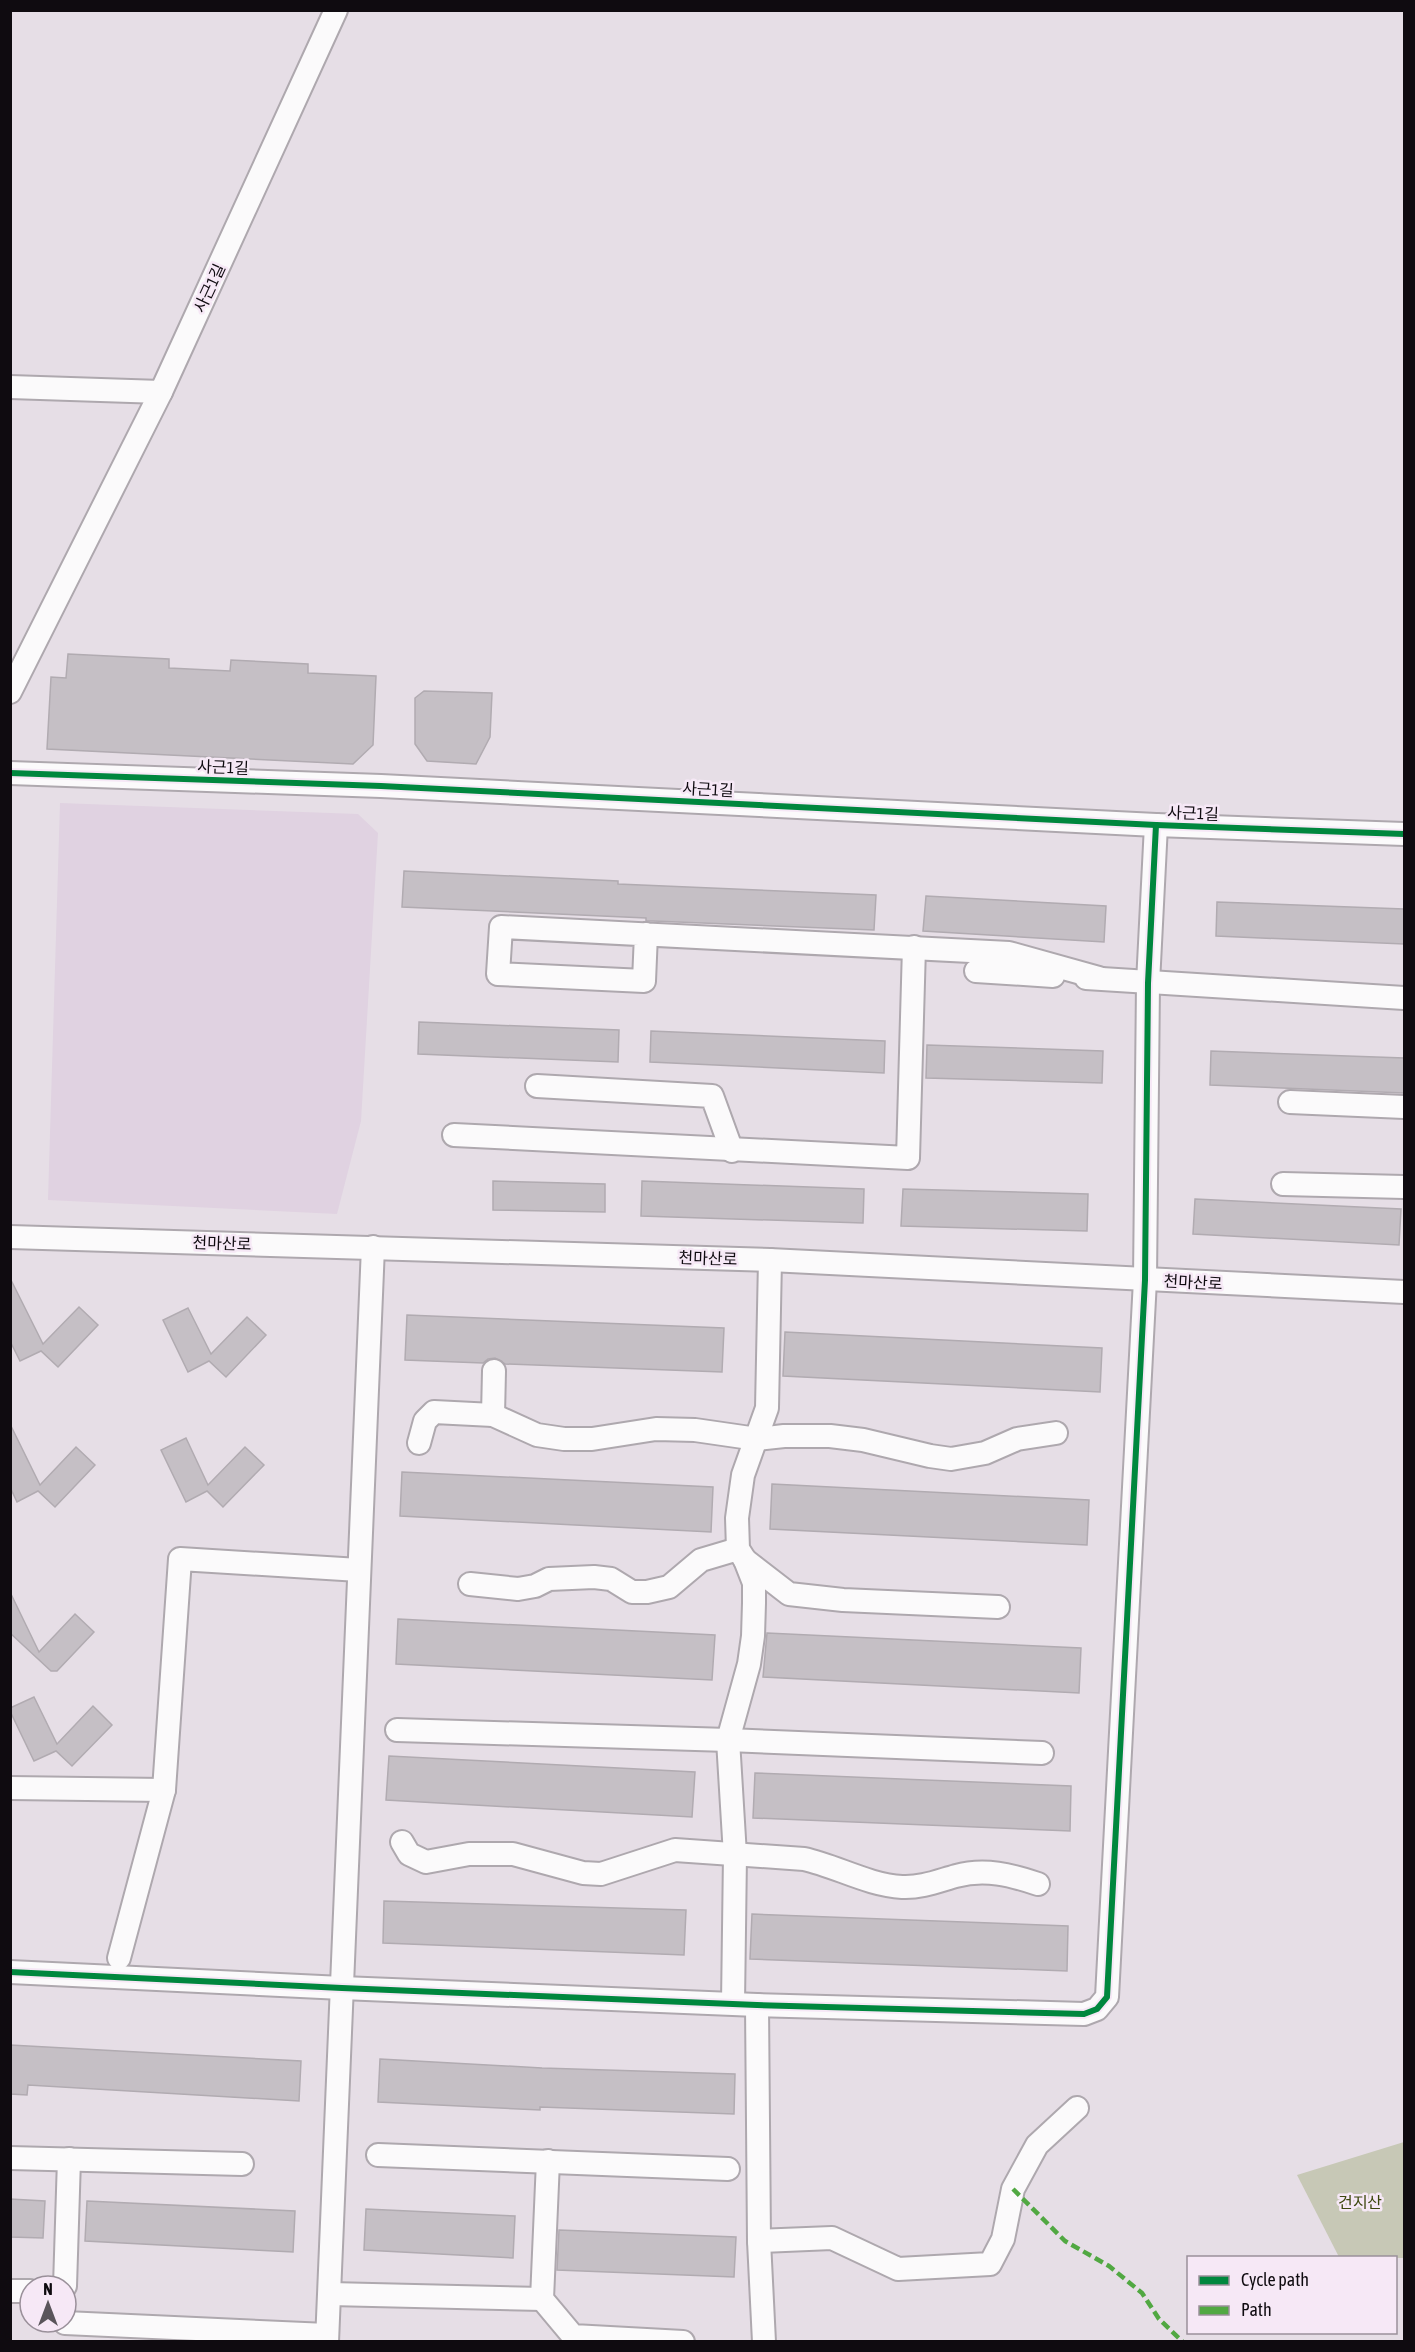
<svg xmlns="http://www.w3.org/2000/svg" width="1415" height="2352" font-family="'Asap Condensed','Noto Sans KR',sans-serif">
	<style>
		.built { fill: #e0d2e1 }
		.green { fill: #c7c8b6 }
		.building { fill: #c5bfc5; stroke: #b1abb1; stroke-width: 1.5 }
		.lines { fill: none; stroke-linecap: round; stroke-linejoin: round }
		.minor-casing { stroke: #aea8ae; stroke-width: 26 }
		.minor { stroke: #fbfafb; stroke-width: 22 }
		.quiet { stroke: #51a842; stroke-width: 4.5; stroke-dasharray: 9 4.5; stroke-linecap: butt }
		.cycleway-casing { stroke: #f6e8f6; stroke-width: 10 }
		.cycleway { stroke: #00873e; stroke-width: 6 }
		.labels { text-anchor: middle; stroke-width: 5; stroke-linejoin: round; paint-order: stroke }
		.street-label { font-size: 16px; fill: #0f0b10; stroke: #f6e8f6 }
		.park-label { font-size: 16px; fill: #3d470e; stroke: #f6e8f6 }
	</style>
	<rect width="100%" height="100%" fill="#e6dee6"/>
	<!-- built -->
	<path class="built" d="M60 803 358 814 378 833 361 1121 337 1214 48 1200Z"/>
	<!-- green -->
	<path class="green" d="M1404 2142V2258L1339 2257 1297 2175Z"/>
	<!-- building -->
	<g class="building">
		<path d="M68 654 169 659V668L230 671 231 660 308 664V673L376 676 373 745 353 764 47 749 51 677 66 678Z"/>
		<path d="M424 691 492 693 490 737 476 764 427 761 415 744V698Z"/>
		<path d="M404 871 618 881V884L876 895 874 930 653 921H646V918L402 907Z"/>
		<path d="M926 896 1106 906 1104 942 923 931Z"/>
		<path d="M1217 902 1404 909V944L1216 936Z"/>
		<path d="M419 1022 619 1030 618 1062 418 1054Z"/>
		<path d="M651 1031 885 1041 884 1073 650 1062Z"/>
		<path d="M927 1045 1103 1051 1102 1083 926 1078Z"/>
		<path d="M1211 1051 1404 1058V1093L1210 1085Z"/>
		<path d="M493 1181 605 1184V1212L493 1210Z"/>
		<path d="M642 1181 864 1189 863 1223 641 1216Z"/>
		<path d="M903 1189 1088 1194 1087 1231 901 1226Z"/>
		<path d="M1195 1199 1401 1209 1399 1245 1193 1234Z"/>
		<path d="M10 1278 43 1344 79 1307 98 1325 58 1367 41 1351 20 1361 10 1341Z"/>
		<path d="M188 1308 211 1354 247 1317 266 1335 226 1377 209 1361 188 1372 163 1320Z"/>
		<path d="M407 1315 724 1328 722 1372 505 1364 495 1358 488 1359 483 1363 405 1360Z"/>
		<path d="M785 1332 1102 1348 1100 1392 783 1376Z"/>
		<path d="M10 1424 40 1485 76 1447 95 1465 55 1507 38 1491 17 1502 10 1487Z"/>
		<path d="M186 1438 208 1485 245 1447 264 1465 223 1507 207 1491 186 1502 161 1450Z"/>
		<path d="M402 1472 713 1487 711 1532 400 1516Z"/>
		<path d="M772 1484 1089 1500 1087 1545 770 1529Z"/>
		<path d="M10 1592 39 1652 75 1614 94 1632 57 1671H51L10 1633Z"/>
		<path d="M398 1619 715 1635 712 1680 396 1664Z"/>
		<path d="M767 1633 1081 1648 1079 1693 763 1677Z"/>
		<path d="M34 1697 57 1744 93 1706 112 1725 72 1766 56 1751 34 1761 10 1711V1708Z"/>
		<path d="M389 1756 695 1772 692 1817 386 1800Z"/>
		<path d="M755 1773 1071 1786 1070 1831 753 1818Z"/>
		<path d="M384 1901 686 1910 684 1955 383 1943Z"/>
		<path d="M752 1914 1068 1926 1067 1971 750 1959Z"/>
		<path d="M10 2045 301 2061 299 2101 28 2085 27 2095 10 2094Z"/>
		<path d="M380 2059 542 2068 735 2074 734 2114 540 2107V2110L378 2102Z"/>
		<path d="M10 2199 45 2201 43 2238 10 2237Z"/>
		<path d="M87 2201 295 2211 293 2252 85 2241Z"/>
		<path d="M366 2209 515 2216 513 2258 364 2250Z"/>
		<path d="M559 2230 736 2237 734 2277 557 2270Z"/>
	</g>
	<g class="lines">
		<defs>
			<g id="minor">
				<path d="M10 387 161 392"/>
				<path d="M10 692 161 392 336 10"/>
				<path d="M10 773 381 786 1156 825 1404 834"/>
				<path d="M646 934 644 981 498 974 501 927 1009 953 1099 978"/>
				<path d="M976 971 1053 976"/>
				<path d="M1086 978 1404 998"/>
				<path d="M537 1086 712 1096 732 1151"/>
				<path d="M1290 1102 1404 1107"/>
				<path d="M454 1135 908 1158 914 947"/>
				<path d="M1283 1184 1404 1187"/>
				<path d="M10 1237 770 1260 1404 1292"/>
				<path d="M493 1415 494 1371"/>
				<path d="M419 1443 425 1421 434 1412 493 1415 537 1435 564 1439H592L656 1429 695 1430 757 1439 784 1436H830L863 1440 930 1456 951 1459 985 1453 1017 1439 1056 1433"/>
				<path d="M745 1560 789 1594 843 1600 998 1607"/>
				<path d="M470 1584 518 1589 535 1586 549 1579 594 1577 611 1579 632 1592H647L669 1587 701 1560 738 1549"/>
				<path d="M397 1730 728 1740 1042 1753"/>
				<path d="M10 1788 164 1790"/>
				<path d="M402 1842 409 1854 426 1862 469 1854H513L583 1873 601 1874 675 1850 804 1859C836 1866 868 1885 902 1887 921 1888 938 1881 956 1876 985 1868 1011 1875 1038 1884"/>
				<path d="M119 1958 164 1790 180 1559 359 1570"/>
				<path d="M10 1972 342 1988 757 2005 1084 2014 1097 2009 1107 1997 1145 1280 1148 983 1156 825"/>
				<path d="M733 2003 735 1855 728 1740 749 1664 753 1636 754 1603V1583L745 1560 738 1549 737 1518 743 1475 767 1408 770 1260"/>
				<path d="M757 2005 759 2241 764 2342"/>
				<path d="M378 2155 728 2169"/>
				<path d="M10 2158 242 2164"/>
				<path d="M548 2161 542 2299 573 2336 683 2342"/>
				<path d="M759 2241 832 2238 898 2269 990 2264 1003 2239 1013 2189 1037 2145 1077 2108"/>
				<path d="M65 2286 69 2159"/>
				<path d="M10 2291H30"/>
				<path d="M330 2294 542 2299"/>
				<path d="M65 2323 327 2335"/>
				<path d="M327 2342 373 1247"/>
			</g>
		</defs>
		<!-- minor casing -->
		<use href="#minor" class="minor-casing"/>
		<!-- minor -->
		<use href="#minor" class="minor"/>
		<!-- quiet -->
		<path class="quiet" d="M1013 2189 1065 2241 1109 2266 1142 2293 1159 2319 1183 2342"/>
		<defs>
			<g id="cycleway">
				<path d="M10 773 381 786 1156 825 1404 834"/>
				<path d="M10 1972 342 1988 757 2005 1084 2014 1097 2009 1107 1997 1145 1280 1148 983 1156 825"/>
			</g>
		</defs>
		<!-- cycleway casing -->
		<use href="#cycleway" class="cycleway-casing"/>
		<!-- cycleway -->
		<use href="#cycleway" class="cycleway"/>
	</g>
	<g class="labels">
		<!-- street labels -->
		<g class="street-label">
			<text transform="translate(209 288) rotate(-65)" y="6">사근1길</text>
			<text transform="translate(223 767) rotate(2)" y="6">사근1길</text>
			<text transform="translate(708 789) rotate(3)" y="6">사근1길</text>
			<text transform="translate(1193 813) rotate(2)" y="6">사근1길</text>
			<text transform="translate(222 1243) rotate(2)" y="6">천마산로</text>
			<text transform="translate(708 1258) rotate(2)" y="6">천마산로</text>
			<text transform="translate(1193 1282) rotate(3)" y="6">천마산로</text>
		</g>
		<!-- park labels -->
		<g class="park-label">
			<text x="1360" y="2208">건지산</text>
		</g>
	</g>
	<!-- border -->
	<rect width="1415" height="2352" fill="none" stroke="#0f0b10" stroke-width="24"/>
	<!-- legend -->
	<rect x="1187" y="2256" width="210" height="78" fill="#f6e8f6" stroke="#9a909a" stroke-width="1.5"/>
	<rect x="1199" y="2276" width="30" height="9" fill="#00873e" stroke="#9a909a" stroke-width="1.5"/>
	<text x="1241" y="2286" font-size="18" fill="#0f0b10">Cycle path</text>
	<rect x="1199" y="2306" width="30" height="9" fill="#51a842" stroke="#9a909a" stroke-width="1.5"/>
	<text x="1241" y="2316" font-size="18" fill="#0f0b10">Path</text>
	<!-- north arrow -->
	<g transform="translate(48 2304)"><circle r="28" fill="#f6e8f6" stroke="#9a909a" stroke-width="1.5"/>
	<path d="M0-4.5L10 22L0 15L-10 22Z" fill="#5a555b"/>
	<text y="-9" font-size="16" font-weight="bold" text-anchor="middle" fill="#0f0b10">N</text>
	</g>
</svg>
